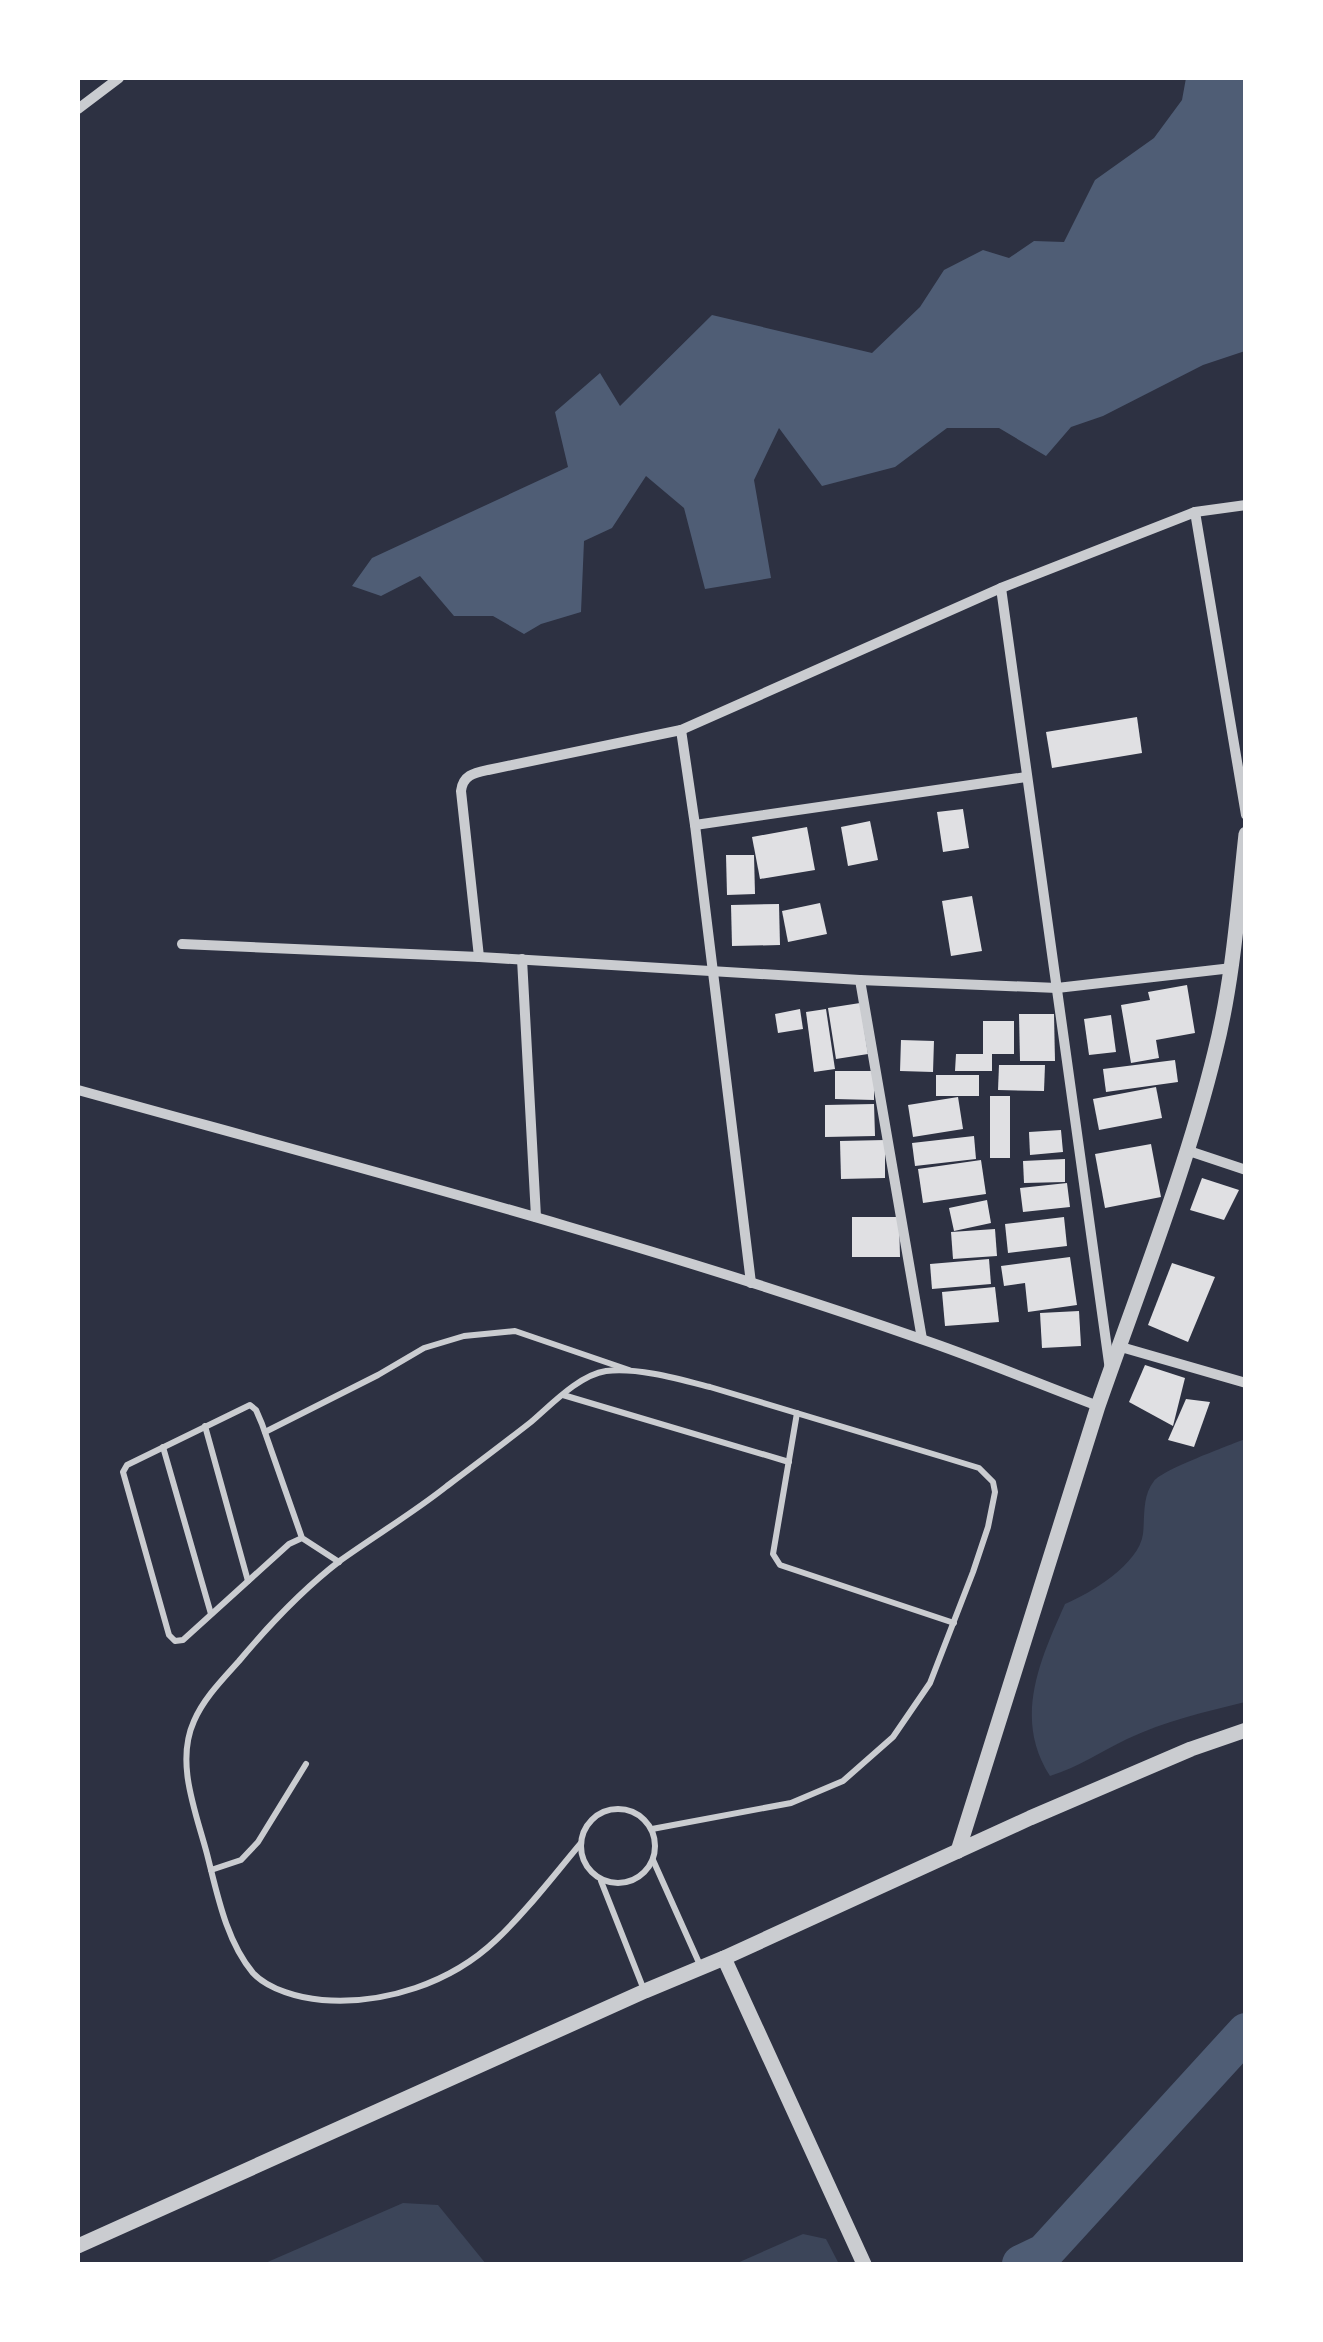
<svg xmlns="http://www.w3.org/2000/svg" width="1323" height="2342" font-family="Figtree,sans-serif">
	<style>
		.green { fill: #3c4559 }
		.water { fill: #4f5d75 }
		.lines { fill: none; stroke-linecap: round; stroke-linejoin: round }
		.river { stroke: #4f5d75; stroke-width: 38 }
		.building { fill: #e0e0e3 }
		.service { stroke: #caccd0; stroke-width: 6 }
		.minor { stroke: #caccd0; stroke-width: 10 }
		.tertiary { stroke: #caccd0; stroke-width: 15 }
	</style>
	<rect width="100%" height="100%" fill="#2d3142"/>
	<!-- green -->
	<g class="green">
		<path d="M1245 1439V1702C1205 1712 1165 1721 1127 1739 1100 1752 1079 1767 1050 1776 1013 1719 1040 1660 1065 1604 1091 1593 1139 1564 1143 1534 1145 1516 1142 1496 1154 1481 1164 1469 1228 1446 1245 1439Z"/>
		<path d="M403 2203 438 2205 486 2264H263Z"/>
		<path d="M803 2234 826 2239 839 2264H735Z"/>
	</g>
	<!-- water -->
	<path class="water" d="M1186 78H1245V351L1203 365 1103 416 1071 427 1046 456 999 428H947L895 467 822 486 779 428 754 480 771 578 705 589 684 508 646 476 612 528 584 541 581 612 541 624 524 634 493 616H454L420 576 381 596 352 586 372 558 568 467 555 412 600 373 620 406 712 315 872 353 920 307 944 270 983 250 1009 258 1034 241 1064 242 1095 180 1154 138 1182 100Z"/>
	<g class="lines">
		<!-- river -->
		<path class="river" d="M1021 2264 1044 2253 1246 2032"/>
	</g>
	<!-- building -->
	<g class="building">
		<path d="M1137 717 1142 753 1052 768 1046 732Z"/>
		<path d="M963 809 969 848 943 852 937 812Z"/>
		<path d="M870 821 878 860 848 866 841 827Z"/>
		<path d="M807 827 815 870 760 879 752 837Z"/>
		<path d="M726 855H754L755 894 727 895Z"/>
		<path d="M972 896 982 951 951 956 942 901Z"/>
		<path d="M820 903 827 934 788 942 782 911Z"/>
		<path d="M779 904 780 945 732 946 731 905Z"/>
		<path d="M1187 985 1195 1033 1156 1040 1159 1058 1131 1063 1121 1005 1150 1000 1148 992Z"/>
		<path d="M860 1003 868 1054 836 1059 828 1008Z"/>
		<path d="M800 1009 803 1029 778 1033 775 1014Z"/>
		<path d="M826 1009 835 1069 814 1072 806 1012Z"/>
		<path d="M1019 1014H1054L1055 1061H1020Z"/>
		<path d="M1111 1015 1116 1052 1089 1055 1084 1019Z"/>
		<path d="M983 1021H1014V1054H992V1071H955L956 1054H983Z"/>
		<path d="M901 1040 934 1041 933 1072 900 1071Z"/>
		<path d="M1175 1060 1178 1082 1106 1092 1103 1069Z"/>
		<path d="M999 1065H1045L1044 1091 998 1090Z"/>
		<path d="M835 1071H874V1100L835 1099Z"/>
		<rect x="936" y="1075" width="43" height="21"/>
		<path d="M1156 1087 1162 1118 1099 1130 1093 1099Z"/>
		<rect x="990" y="1096" width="20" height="62"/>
		<path d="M958 1097 963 1129 913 1137 908 1105Z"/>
		<path d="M874 1104 875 1136 825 1137V1105Z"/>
		<path d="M1061 1130 1063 1152 1030 1155 1029 1132Z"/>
		<path d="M974 1136 976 1159 915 1166 912 1143Z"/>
		<path d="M885 1140V1178L841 1179 840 1141Z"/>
		<path d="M1151 1144 1161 1197 1105 1208 1095 1154Z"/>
		<path d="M1065 1159V1182L1024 1183 1023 1161Z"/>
		<path d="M981 1160 986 1194 923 1203 918 1169Z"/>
		<path d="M1202 1178 1239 1190 1224 1220 1190 1210Z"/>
		<path d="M1067 1183 1070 1207 1023 1212 1020 1188Z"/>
		<path d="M987 1200 991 1223 954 1231 949 1208Z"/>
		<path d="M852 1217H899L900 1257H852Z"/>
		<path d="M1064 1217 1067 1246 1008 1253 1005 1224Z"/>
		<path d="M995 1229 997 1256 953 1259 951 1232Z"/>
		<path d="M1070 1257 1077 1305 1028 1312 1025 1283 1004 1286 1001 1266Z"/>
		<path d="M989 1259 991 1284 932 1289 930 1264Z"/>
		<path d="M1172 1263 1215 1277 1188 1342 1148 1325Z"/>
		<path d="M995 1287 999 1322 945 1326 942 1292Z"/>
		<path d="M1079 1311 1081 1346 1042 1348 1040 1313Z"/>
		<path d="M1145 1365 1185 1378 1173 1426 1129 1402Z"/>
		<path d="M1186 1399 1210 1402 1194 1447 1168 1440Z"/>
	</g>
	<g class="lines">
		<!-- service -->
		<g class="service">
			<path d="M563 1395 789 1462"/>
			<path d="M797 1413 773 1554 780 1565 954 1623"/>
			<path d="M205 1426 248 1581"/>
			<path d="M265 1432 378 1375 424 1348 464 1336 515 1331 629 1370"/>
			<path d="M163 1447 211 1614"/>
			<path d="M302 1538 262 1424 256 1410 250 1405 127 1465 123 1472 169 1635 175 1641 183 1640 289 1544 302 1538 339 1562"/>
			<circle cx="618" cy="1846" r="37"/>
			<path d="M581 1843C554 1875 527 1911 496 1940 451 1983 384 2005 322 2000 300 1998 269 1990 253 1973 226 1941 217 1893 207 1854 196 1812 175 1763 194 1721 204 1698 222 1680 239 1661 269 1625 303 1589 341 1560 376 1535 413 1513 447 1486 475 1465 503 1444 531 1422 551 1405 579 1375 606 1371 637 1367 679 1379 710 1387L943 1457 979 1468 993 1482 995 1492 988 1527 973 1572 930 1683 893 1737 843 1781 791 1803 652 1829"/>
			<path d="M653 1860 700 1965"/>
			<path d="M211 1870 241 1860 258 1842 306 1764"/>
			<path d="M601 1881 644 1990"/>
		</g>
		<!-- minor -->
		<g class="minor">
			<path d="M78 109 119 78"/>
			<path d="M1195 512 1246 815"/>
			<path d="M1001 588 1110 1370"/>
			<path d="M681 730 695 825 751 1283"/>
			<path d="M695 825 1026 777"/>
			<path d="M182 944 479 957 860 980 1057 988 1232 968"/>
			<path d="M479 957 461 791C463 775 474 773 488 770L681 730 1001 588 1195 512 1246 505"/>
			<path d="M522 959 536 1217"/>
			<path d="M860 980 922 1339"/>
			<path d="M78 1090C360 1168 644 1242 921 1339 980 1359 1039 1384 1098 1406"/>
			<path d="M1186 1150 1246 1170"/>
			<path d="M1121 1347 1246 1383"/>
		</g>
		<!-- tertiary -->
		<g class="tertiary">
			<path d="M958 1851 1098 1406C1138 1291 1186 1171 1215 1052 1233 981 1238 907 1246 834"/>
			<path d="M724 1958 864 2264"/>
			<path d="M78 2246 645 1991 724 1958 1030 1818 1191 1749 1246 1730"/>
		</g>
	</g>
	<!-- border -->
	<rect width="1323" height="2342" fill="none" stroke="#ffffff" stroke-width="160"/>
</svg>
